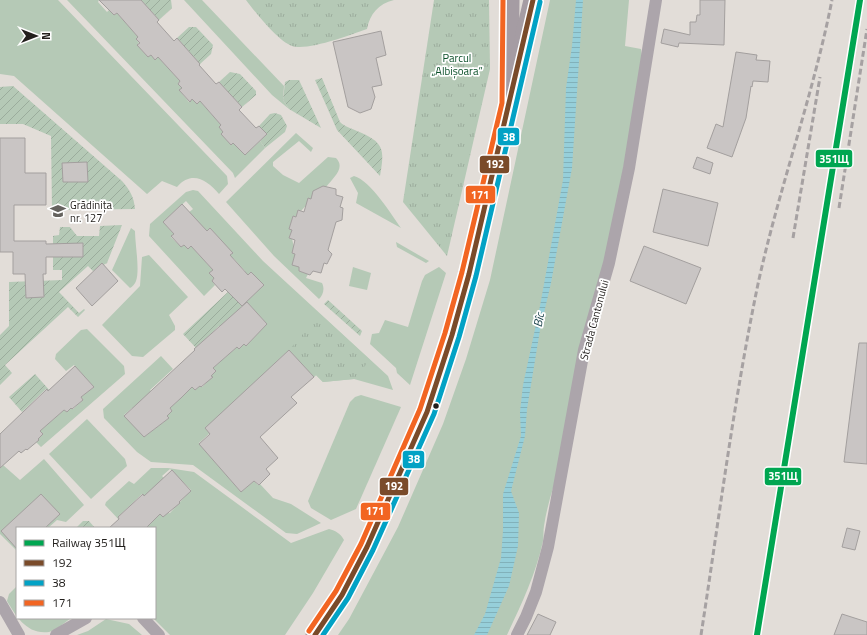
<svg xmlns="http://www.w3.org/2000/svg" width="867" height="635" font-family="'Titillium Web',sans-serif">
	<style>
		.grass { fill: #b5c9b6 }
		.park { fill: url(#park-tufts) }
		.garden { fill: url(#garden-furrows) }
		.water { fill: url(#water-rules) }
		.building { fill: #c9c5c4; stroke: #a39f9e }
		.lines { fill: none; stroke-linecap: round; stroke-linejoin: round }
		.street { stroke: #aca5ab; stroke-width: 12 }
		.primary { stroke: #a59ca3; stroke-width: 19 }
		.rail { stroke: #a6a1a2; stroke-width: 3; stroke-dasharray: 6 3; stroke-linecap: butt }
		.bus-1-casing { stroke: #fff; stroke-width: 8 }
		.bus-2-casing { stroke: #fff; stroke-width: 8 }
		.bus-3-casing { stroke: #fff; stroke-width: 8 }
		.bus-1 { stroke: #7a4b2a; stroke-width: 5 }
		.bus-2 { stroke: #02a2c5; stroke-width: 5 }
		.bus-3 { stroke: #f26522; stroke-width: 5 }
		.rail-1-casing { stroke: #fff; stroke-width: 9 }
		.rail-1 { stroke: #00a651; stroke-width: 6 }
		.bus-dot { fill: #221f1c; stroke: #fff; stroke-width: 1.5 }
		.labels { text-anchor: middle; stroke-width: 3.5; stroke-linejoin: round; paint-order: stroke }
		.park-label { font-size: 11px; fill: #0a4f29; stroke: #fff }
		.poi-label { font-size: 11px; fill: #221f1c; stroke: #fff; text-anchor: start }
		.street-label { font-size: 11px; fill: #221f1c; stroke: #fff }
		.water-label { font-size: 12px; font-style: italic; fill: #234a52; stroke: #fff }
		.line-badge { stroke: #fff; stroke-width: 1.5 }
		.badge-label { font-size: 11px; text-anchor: middle; font-weight: bold; fill: #fff }
	</style>
	<defs>
		<pattern id="park-tufts" width="24" height="20" patternUnits="userSpaceOnUse"><rect width="24" height="20" fill="#b5c9b6"/><path d="M3 7l-1-3M5 7V3M7 7l1-3M15 17l-1-3M17 17v-4M19 17l1-3" fill="none" stroke="#9bac9c"/></pattern>
		<pattern id="garden-furrows" width="10" height="10" patternUnits="userSpaceOnUse"><rect width="10" height="10" fill="#b5c9b6"/><path d="M-1 1l2-2M0 10L10 0M9 11l2-2" fill="none" stroke="#9bac9c"/></pattern>
		<pattern id="water-rules" width="6" height="5" patternUnits="userSpaceOnUse"><rect width="6" height="5" fill="#96cfda"/><path d="M0 2.5h6" fill="none" stroke="#81b1ba"/></pattern>
	</defs>
	<rect width="100%" height="100%" fill="#e2ddd8"/>
	<!-- grass -->
	<g class="grass">
		<path d="M0 0H58L227 176 228 184 219 194C207 180 192 170 177 187L162 181 147 194 14 76 0 74Z"/>
		<path d="M67 0H99L98 2 107 12 109 10 114 15 117 13 138 37 136 39 139 43 137 45 148 57 151 55 155 60 158 57 180 81 178 84 182 88 180 91 189 102 192 99 197 104 200 101 221 125 219 127 223 132 221 134 231 145 233 143 245 155 260 141 265 148 235 178 233 173Z"/>
		<path d="M184 0H202L284 86 283 100 289 109 272 95Z"/>
		<path d="M550 0H629L625 46 641 49 642 57 621 183 561 464C554 485 547 505 544 526 543 531 544 536 543 541 536 574 521 605 507 635H338L349 619 398 527 443 424 466 359 490 280Z"/>
		<path d="M296 133 313 148 311 152 299 141 273 162V166L283 175 299 183 328 157 336 158C346 168 333 178 326 187L324 186 301 211 298 210 296 217 293 216 289 229 292 230 289 238 292 239 294 247 292 253 295 254 293 262 299 267V271L308 274 306 278 322 283C325 289 323 295 319 299L274 256 226 202Z"/>
		<path d="M354 176C371 181 391 214 401 228L356 203 358 193 350 178Z"/>
		<path d="M193 190 198 191 263 261 388 376 393 390 354 379 323 382 316 375 314 377 289 350C257 379 232 414 199 443L241 492 254 481 258 485 260 484 273 498 291 504 321 523 297 534 286 533 193 465 151 462 137 452 104 418 103 409 161 356 173 369 150 390 154 394 135 412 132 408 124 415 144 437 169 418 167 416 172 411 170 408 192 387 195 390 200 386 202 387 212 377 211 376 216 371 213 368 237 347 239 349 244 344 246 346 267 324 246 301 263 285 251 272 247 276 243 272 245 271 234 259 228 257 232 253 210 228 206 232 188 213 193 209 186 201 163 222 174 234 171 237 181 247 184 245 188 249 191 246 213 270 210 273 214 278 212 281 215 285 204 296 149 236 150 224 186 192Z"/>
		<path d="M131 228 135 231C135 243 140 271 136 281 135 284 132 287 130 288L112 270Z"/>
		<path d="M396 242 429 261 426 263 397 247Z"/>
		<path d="M149 255 188 297 169 315 175 326V330L143 357 132 356 102 325 140 286 142 257Z"/>
		<path d="M353 267 371 273 367 290 349 286Z"/>
		<path d="M439 267 446 273 410 385 397 373 396 368 370 344 372 334 379 333 385 320 408 327 422 281 425 275Z"/>
		<path d="M87 329 124 366 125 374 41 447 36 442 42 434 40 431 64 410 67 412 71 408 73 409 83 400 81 397 94 387 74 365 66 371 55 359 56 354 81 330Z"/>
		<path d="M361 395 401 407 356 509 331 520 311 508 308 501 350 402 355 397Z"/>
		<path d="M87 419 125 459 127 466 91 499 49 454Z"/>
		<path d="M44 459 84 505 66 522 57 520 48 528H17V551L0 534V468L3 465 20 480Z"/>
		<path d="M151 468H168L194 472 291 543 329 529C336 531 340 533 344 540L313 593 285 635H170L153 618H155V528H146L160 514 170 513 191 490 170 469 162 476 166 480 146 498 142 494 118 517 121 522 105 505 106 502 129 481 134 484Z"/>
		<path d="M17 586V618H71C64 623 57 630 49 632 27 635 16 616 7 601L9 594Z"/>
		<path d="M106 619 129 624 142 635H77L88 631Z"/>
	</g>
	<!-- park -->
	<g class="park">
		<path d="M246 0H394C378 4 370 14 367 29 350 35 308 51 292 46 278 41 255 12 246 0Z"/>
		<path d="M434 0H489L490 69 447 256 403 202Z"/>
		<path d="M320 314 370 360 354 379 323 382 316 375 314 377 289 350Z"/>
	</g>
	<!-- garden -->
	<g class="garden">
		<path d="M141 0H171L172 8 159 20Z"/>
		<path d="M189 27H196L213 45 211 54 200 64 177 38Z"/>
		<path d="M230 72 240 74 256 91V95L242 107 219 82Z"/>
		<path d="M322 78 340 122C345 127 351 128 357 131 384 142 385 149 380 176L337 130 315 80Z"/>
		<path d="M289 80H299L321 128 289 109 283 100 285 82Z"/>
		<path d="M13 86 122 181C130 190 134 197 135 209L52 210 51 136 23 124H0V87Z"/>
		<path d="M275 113 281 115 287 126 285 132 265 148 260 141 267 134 259 126 270 114Z"/>
		<path d="M122 225 107 263 93 271 88 266 59 292 79 313 84 309 85 310 78 317 68 307 5 365 12 373 0 385V335L9 326V282L62 280V270H53V236L59 235 60 227H70L77 236H99L100 226Z"/>
		<path d="M228 292 246 302 240 308 243 311 223 331 219 326 196 348 183 334Z"/>
		<path d="M328 300 362 331 360 336 324 304Z"/>
		<path d="M35 374 51 392 46 389 22 412 9 397Z"/>
		<path d="M83 521H89L95 528H76Z"/>
	</g>
	<!-- water -->
	<path class="water" d="M576 0H583L572 168 551 283 540 330 527 409 525 436 511 491 519 513 518 546 509 586 487 635H474L485 614 501 558 503 531V494L521 436 520 412 523 385 540 306 563 180 566 88 572 46Z"/>
	<!-- building -->
	<g class="building">
		<path d="M99 0H141L159 20 157 22 174 41 177 38 200 64 199 65 216 84 219 82 242 107 239 110 256 128 259 126 267 134 245 155 233 143 231 145 221 134 223 132 219 127 221 125 200 101 197 104 192 99 190 102 179 90 182 88 178 84 180 81 158 57 155 60 151 55 148 57 137 45 140 43 136 39 138 37 117 13 114 15Z"/>
		<path d="M700 0H725L724 45 679 43 678 47 661 43 664 29 690 35V22H696L697 15H700Z"/>
		<path d="M381 31 386 55 376 58 382 85 372 87 375 97 371 109 360 113 348 107 333 42Z"/>
		<path d="M736 52 757 55 756 60 770 61 768 82 753 81 752 87 751 86 746 118 732 157 707 148 716 124 723 127Z"/>
		<path d="M0 138H25V173H46V205H14V241H46V244L83 243V257H46V274H43L44 297 26 298 25 274H13V252H0Z"/>
		<path d="M697 157 713 163 710 174 693 168Z"/>
		<path d="M87 162 88 182H63L62 163Z"/>
		<path d="M323 186 336 189V195L343 197 340 207 343 208 342 220 336 222 328 250 332 254 327 264 324 263 321 273 313 271 310 275 299 271V267L292 265 295 254 292 253 295 240 289 238 292 230 289 229 293 216 296 217 298 210 304 212 308 198 311 199 313 191Z"/>
		<path d="M663 189 718 203 708 246 653 232Z"/>
		<path d="M182 204 207 231 210 228 233 253 230 255 248 275 251 272 264 285 242 306 225 289 222 292 212 281 214 278 209 273 213 270 191 246 188 249 184 245 181 247 171 236 174 234 163 222Z"/>
		<path d="M644 246 701 268 686 304 630 281Z"/>
		<path d="M102 263 118 281 92 306 76 288Z"/>
		<path d="M247 302 267 324 246 346 244 344 239 349 237 347 213 368 216 371 211 376 213 377 201 387 200 386 195 390 192 387 181 398 170 408 172 411 167 416 169 418 144 437 124 416 195 350 194 349Z"/>
		<path d="M859 343H867V464L844 462Z"/>
		<path d="M289 350 314 377 291 397 297 403 260 437 278 458 266 469 270 474 259 485 254 481 241 492 199 444 210 434 205 428Z"/>
		<path d="M75 366 94 387 81 397 83 400 72 409 71 408 67 412 64 410 40 431 43 434 38 439 39 440 27 450 26 449 21 453 19 451 0 468V434L47 389 48 391Z"/>
		<path d="M172 470 191 491 179 502 180 503 163 517 160 514 146 528H109L119 519 118 517 143 494 144 496Z"/>
		<path d="M41 494 60 514 45 528H17V549L1 531Z"/>
		<path d="M847 528 860 531 855 550 842 547Z"/>
		<path d="M538 614 556 622 550 635H527Z"/>
		<path d="M842 614 867 622V635H834Z"/>
	</g>
	<g class="lines">
		<!-- street -->
		<g class="street">
			<path d="M0 602 19 635"/>
			<path d="M143 618 159 635"/>
			<path d="M56 635 86 618"/>
			<path d="M517 635 526 617 536 592 548 547 584 350 609 263 629 168 656 0"/>
		</g>
		<!-- primary -->
		<g class="primary">
			<path d="M509 67 510 0"/>
			<path d="M315 635 342 595 367 547 427 412 452 335 469 274 533 0"/>
		</g>
		<!-- rail -->
		<g class="rail">
			<path d="M839 208 867 29"/>
			<path d="M793 238 820 77"/>
			<path d="M701 635C719 519 734 399 758 284 779 188 813 96 832 0"/>
		</g>
		<defs>
			<path id="bus-1" d="M315 635 342 595 367 547 427 412 452 335 469 274 533 0"/>
			<path id="bus-2" d="M323 635 348 598 373 550 434 414 459 337 476 276 540 2"/>
			<path id="bus-3" d="M309 631 336 591 361 544 420 409 445 333 462 272 502 103 503 0"/>
		</defs>
		<!-- bus-1 casing -->
		<use href="#bus-1" class="bus-1-casing"/>
		<!-- bus-2 casing -->
		<use href="#bus-2" class="bus-2-casing"/>
		<!-- bus-3 casing -->
		<use href="#bus-3" class="bus-3-casing"/>
		<!-- bus-1 -->
		<use href="#bus-1" class="bus-1"/>
		<!-- bus-2 -->
		<use href="#bus-2" class="bus-2"/>
		<!-- bus-3 -->
		<use href="#bus-3" class="bus-3"/>
		<defs>
			<path id="rail-1" d="M757 635 860 0"/>
		</defs>
		<!-- rail-1 casing -->
		<use href="#rail-1" class="rail-1-casing"/>
		<!-- rail-1 -->
		<use href="#rail-1" class="rail-1"/>
	</g>
	<!-- icons -->
	<defs>
		<symbol id="school-bare" viewBox="-9 -9 18 18"><path d="M0-5L7-2L0 1L-7-2ZM-4 1L0 2.5L4 1V4Q0 6-4 4Z" fill="#65625e" stroke="#fff" stroke-width="2.5" paint-order="stroke"/></symbol>
	</defs>
	<g fill-rule="evenodd">
		<use href="#school-bare" x="47" y="200" width="22" height="22"/>
	</g>
	<!-- markers -->
	<circle class="bus-dot" cx="436" cy="406" r="3.5"/>
	<g class="labels">
		<!-- park labels -->
		<g class="park-label">
			<text x="457" y="62">Parcul<tspan x="457" dy="13">„Albișoara”</tspan></text>
		</g>
		<!-- poi labels -->
		<g class="poi-label">
			<text x="70" y="209">Grădinița<tspan x="70" dy="13">nr. 127</tspan></text>
		</g>
		<!-- street labels -->
		<g class="street-label">
			<text transform="translate(594 320) rotate(-75)" y="4">Strada Cantonului</text>
		</g>
		<!-- water labels -->
		<g class="water-label">
			<text transform="translate(539 320) rotate(-79)" y="4">Bîc</text>
		</g>
	</g>
	<g class="line-badge">
		<rect x="497" y="127" width="23" height="19" rx="4" fill="#02a2c5"/>
		<rect x="815" y="149" width="38" height="19" rx="4" fill="#00a651"/>
		<rect x="479" y="155" width="31" height="19" rx="4" fill="#7a4b2a"/>
		<rect x="465" y="185" width="31" height="19" rx="4" fill="#f26522"/>
		<rect x="402" y="450" width="23" height="19" rx="4" fill="#02a2c5"/>
		<rect x="764" y="467" width="38" height="19" rx="4" fill="#00a651"/>
		<rect x="379" y="477" width="30" height="19" rx="4" fill="#7a4b2a"/>
		<rect x="360" y="502" width="31" height="19" rx="4" fill="#f26522"/>
	</g>
	<g class="badge-label">
		<text x="509" y="141">38</text>
		<text x="834" y="163">351Щ</text>
		<text x="495" y="168">192</text>
		<text x="480" y="199">171</text>
		<text x="414" y="463">38</text>
		<text x="783" y="480">351Щ</text>
		<text x="394" y="490">192</text>
		<text x="375" y="515">171</text>
	</g>
	<!-- legend -->
	<rect x="16" y="527" width="140" height="92" fill="#ffffff" stroke="#a7a5a4"/>
	<rect x="24" y="540" width="20" height="6" fill="#00a651" stroke="#a7a5a4"/>
	<text x="52" y="547" font-size="12" fill="#221f1c">Railway 351Щ</text>
	<rect x="24" y="560" width="20" height="6" fill="#7a4b2a" stroke="#a7a5a4"/>
	<text x="52" y="567" font-size="12" fill="#221f1c">192</text>
	<rect x="24" y="580" width="20" height="6" fill="#02a2c5" stroke="#a7a5a4"/>
	<text x="52" y="587" font-size="12" fill="#221f1c">38</text>
	<rect x="24" y="600" width="20" height="6" fill="#f26522" stroke="#a7a5a4"/>
	<text x="52" y="607" font-size="12" fill="#221f1c">171</text>
	<!-- north arrow -->
	<g transform="translate(36 36) rotate(90)" stroke="#ffffff" stroke-width="3" paint-order="stroke">
	<path d="M0-3L7 15L0 10L-7 15Z" fill="#221f1c"/>
	<text y="-6" font-size="11" font-weight="bold" text-anchor="middle" fill="#221f1c">N</text>
	</g>
</svg>
